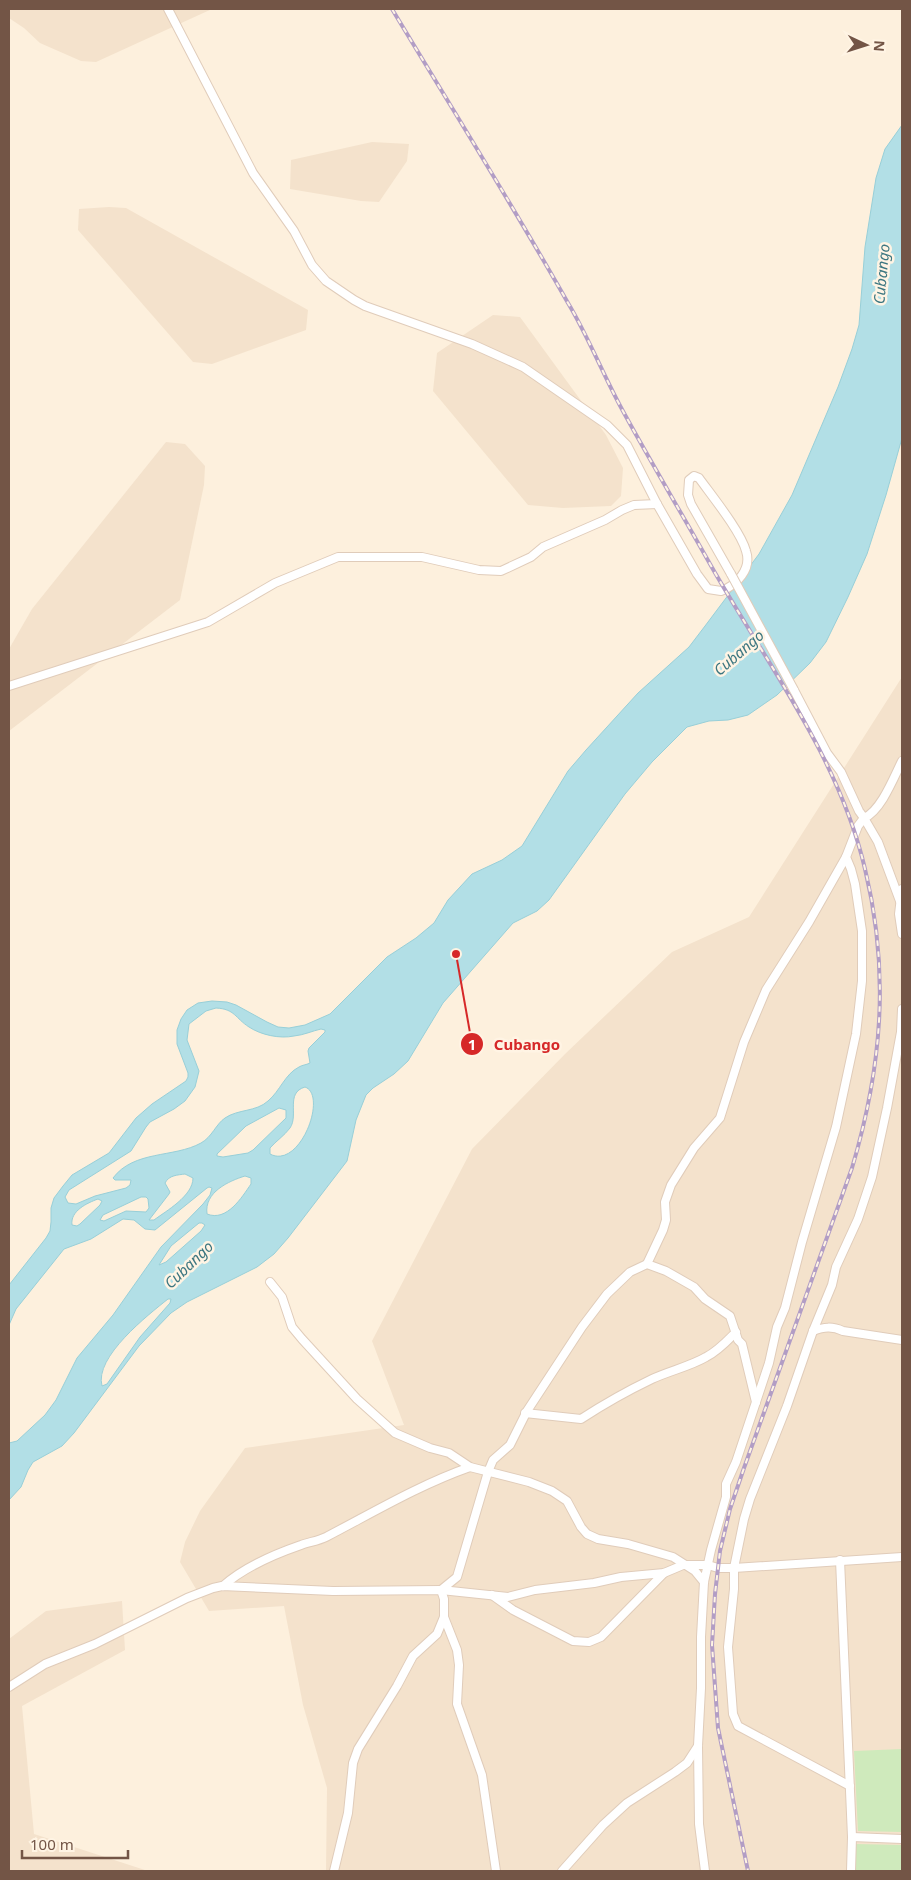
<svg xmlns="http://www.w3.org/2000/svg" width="911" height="1880" font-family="'Noto Sans',sans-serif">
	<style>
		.residential { fill: #f4e2cc }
		.green { fill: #cfeabc }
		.water { fill: #b2dfe6; stroke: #98cfd8; fill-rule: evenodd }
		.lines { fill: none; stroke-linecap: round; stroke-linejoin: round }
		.minor-casing { stroke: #e0ccba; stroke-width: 10 }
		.minor { stroke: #fff; stroke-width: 8 }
		.rail-casing { stroke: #b29dc5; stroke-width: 4 }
		.rail { stroke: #fff4e4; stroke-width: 2; stroke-dasharray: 5.5; stroke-linecap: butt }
		.minor-bridge-casing { stroke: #e0ccba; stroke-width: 10; stroke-linecap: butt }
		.minor-bridge { stroke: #fff; stroke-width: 8 }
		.labels { text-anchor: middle; stroke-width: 5; stroke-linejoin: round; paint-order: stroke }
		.water-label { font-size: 15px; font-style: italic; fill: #3c7680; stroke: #fff4e4 }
		.leader { fill: none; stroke: #d62828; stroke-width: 2 }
		.callout-dot { fill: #d62828; stroke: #fff4e4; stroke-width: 2 }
		.mark-label { font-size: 15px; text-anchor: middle; font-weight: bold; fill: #fff }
		.callout-label { font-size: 15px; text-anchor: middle; font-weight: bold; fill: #d62828; stroke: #fff4e4; stroke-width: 5; stroke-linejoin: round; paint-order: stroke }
	</style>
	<rect width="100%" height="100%" fill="#fdf0dd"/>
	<!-- residential -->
	<g class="residential">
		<path d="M9 9H212L96 62 81 61 40 43 24 28 9 18Z"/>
		<path d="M372 142 409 144 407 161 379 202 361 201 290 189 291 160Z"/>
		<path d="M109 207 126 208 308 310 306 330 212 364 193 362 78 230 79 209Z"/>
		<path d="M493 315 520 317 606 435 623 468 621 496 611 506 563 508 528 505 433 391 437 353Z"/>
		<path d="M166 442 185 444 205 466 204 485 180 600 9 731V649L32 609Z"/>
		<path d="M902 677V1871H326L327 1788 303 1705 284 1606 209 1611 180 1562 185 1542 200 1511 245 1448 404 1425 372 1341 472 1149 565 1054 672 952 749 917Z"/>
		<path d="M122 1601 125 1650 22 1706 34 1834 148 1871H9V1639L46 1611Z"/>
	</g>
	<!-- green -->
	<g class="green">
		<path d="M902 1749V1832L858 1831 854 1751Z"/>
		<path d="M855 1844 902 1845V1871H855Z"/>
	</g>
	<!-- water -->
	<path class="water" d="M902 125V438L886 495 867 554 848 597 826 642 810 663 777 695 748 715 728 720 709 721 687 727 652 762 625 794 549 900 537 911 513 923 443 1003 408 1061 394 1074 373 1088 366 1095 356 1120 347 1161 288 1238 274 1254 257 1267 187 1302 171 1313 139 1346 74 1433 62 1446 33 1462 28 1470 21 1487 9 1500V1443L17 1441 45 1415 56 1400 77 1358 113 1315 161 1247 203 1204 210 1195 212 1188 209 1187 207 1188 155 1230 145 1229 134 1220 123 1219 91 1239 64 1249 16 1309 9 1325V1285L46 1238 50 1231 51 1222V1208L54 1198 63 1186 72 1175 109 1153 136 1118 152 1104 186 1081 188 1077V1073L177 1044V1030L181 1019 187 1010 198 1003 212 1001 227 1002 236 1005 267 1022 278 1027 289 1028 305 1025 330 1014 387 957 416 938 434 923 448 900 472 874 502 860 522 846 568 771 586 750 638 693 689 647 705 626 759 554 792 495 838 387 852 349 859 325 865 247 876 178 885 149ZM216 1008C235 1009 235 1018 249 1027 261 1035 280 1039 294 1036 304 1035 312 1031 321 1029L325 1030V1032L309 1048 308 1051 310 1063C306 1065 302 1065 299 1067 285 1074 280 1091 268 1101 256 1112 238 1109 225 1118 216 1124 212 1137 201 1143 174 1158 134 1150 113 1178L115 1180H131L130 1185 126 1188 95 1196 76 1204 68 1203 65 1197 69 1190 131 1151 146 1127 150 1122 174 1109 185 1101 195 1087 199 1071 187 1040 189 1024 206 1011ZM305 1087C328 1095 300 1170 270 1154V1148C276 1141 284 1136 290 1128 299 1115 285 1093 305 1087ZM279 1108 286 1110V1118L253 1150 248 1153 223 1157 217 1156V1154L246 1126ZM185 1174 193 1178C193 1196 166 1211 154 1220H149L169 1194 170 1192 165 1183C169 1175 178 1175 185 1174ZM245 1176 251 1178V1184C242 1197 227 1222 207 1214 204 1192 229 1181 245 1176ZM141 1197H146L148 1199 149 1208 146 1212 126 1211 104 1221 100 1220 103 1215ZM98 1199 102 1201 100 1205 80 1224 77 1226 72 1225C70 1211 87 1203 98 1199ZM199 1223H202L205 1225 201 1231 166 1262 159 1265 171 1246ZM168 1299H171L170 1303 140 1337 107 1384 102 1386C94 1357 148 1315 168 1299Z"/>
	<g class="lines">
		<defs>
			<g id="minor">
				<path d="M168 9 253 173 294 231 312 265 326 281 354 300 365 306 472 344 523 367 607 425 627 445 657 504 697 574 708 589 721 591C737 585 752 569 746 551 741 532 712 496 699 478L694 476 689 480 688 495 691 504 731 574"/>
				<path d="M9 686 208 622 275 583 338 557H422L479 570 501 571 531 557 543 547 605 520 622 510 634 505 657 504"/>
				<path d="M902 889 899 914 902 934"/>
				<path d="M900 901 878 842 864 818C881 811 894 777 902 761"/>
				<path d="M270 1282 282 1297 292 1327 302 1339 357 1399 395 1433 430 1448 449 1453 470 1467 529 1482 552 1491 567 1501 581 1527 587 1534 598 1539 628 1544 673 1557 695 1571 704 1582"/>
				<path d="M813 1331C824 1327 832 1326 843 1331L902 1340"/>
				<path d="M756 1402 742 1344 738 1340 730 1316 705 1299 694 1287 666 1271 647 1264 663 1230 666 1220 665 1202 671 1185 694 1148 720 1118 744 1042 766 990 809 922 846 857"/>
				<path d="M525 1413 581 1419C604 1404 627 1391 652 1379 669 1371 691 1366 706 1357 718 1351 727 1341 736 1332"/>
				<path d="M840 1560 852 1837 851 1871"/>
				<path d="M223 1586C244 1567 275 1554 301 1545 309 1542 318 1541 326 1537 374 1512 419 1485 470 1467"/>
				<path d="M441 1590 457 1577 488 1472 493 1460 510 1445 527 1411 582 1327 607 1294 630 1272 647 1264"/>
				<path d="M492 1595 513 1610 573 1641 589 1642 601 1637 664 1573"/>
				<path d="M444 1617 457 1650 459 1665 457 1704 482 1775 496 1871"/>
				<path d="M9 1687 45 1664 95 1644 187 1598 213 1588 222 1586 333 1591 441 1590 508 1597 535 1590 594 1583 621 1577 664 1573 683 1565H708L718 1568H734L902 1557"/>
				<path d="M850 1786 738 1726 733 1714 728 1647 734 1589V1568L744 1519 750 1499 787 1406 813 1331 832 1285 836 1267 858 1219 872 1177 887 1108 901 1032 902 1009"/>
				<path d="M852 1837 902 1839"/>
				<path d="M334 1871 348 1813 353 1763 358 1749 397 1686 413 1656 437 1634 444 1617V1599L441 1590"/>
				<path d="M562 1871 603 1825 627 1803 675 1772 687 1763 698 1746"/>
				<path d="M705 1871 699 1824 698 1746 701 1688V1637L704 1582 711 1550 726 1497V1484L736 1462 769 1363 777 1327 785 1308 802 1242 836 1127 856 1034 862 981V931L855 884 851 869 846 857 858 826 864 818 859 811 841 772 827 753 794 690"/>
			</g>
		</defs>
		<!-- minor casing -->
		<use href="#minor" class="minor-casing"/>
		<!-- minor -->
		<use href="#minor" class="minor"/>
		<defs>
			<path id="rail" d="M392 9C451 107 512 204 568 303 589 338 604 377 624 413 652 464 682 514 710 564 766 663 839 757 865 869 890 972 882 1067 852 1168L744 1468 730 1509 720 1551 715 1594 712 1645 718 1728 748 1871"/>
		</defs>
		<!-- rail casing -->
		<use href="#rail" class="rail-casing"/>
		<!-- rail -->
		<use href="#rail" class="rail"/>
		<defs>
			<path id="minor-bridge" d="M731 574 794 690"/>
		</defs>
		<!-- minor-bridge casing -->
		<use href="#minor-bridge" class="minor-bridge-casing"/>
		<!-- minor-bridge -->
		<use href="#minor-bridge" class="minor-bridge"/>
	</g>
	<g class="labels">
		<!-- water labels -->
		<g class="water-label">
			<text transform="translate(882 274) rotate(-85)" y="5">Cubango</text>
			<text transform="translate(739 653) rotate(-41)" y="5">Cubango</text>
			<text transform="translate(189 1265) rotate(-44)" y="5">Cubango</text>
		</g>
	</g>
	<!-- callouts -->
	<path class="leader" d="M456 954L472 1044"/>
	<g class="callout-dot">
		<circle cx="456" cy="954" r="5"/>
		<circle cx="472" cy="1044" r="12"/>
	</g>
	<g class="mark-label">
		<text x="472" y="1050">1</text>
	</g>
	<g class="callout-label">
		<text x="527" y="1050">Cubango</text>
	</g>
	<!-- border -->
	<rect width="911" height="1880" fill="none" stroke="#735546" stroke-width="20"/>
	<!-- north arrow -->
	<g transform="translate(866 45) rotate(94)" stroke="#fff4e4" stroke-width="4" paint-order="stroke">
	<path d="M0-4L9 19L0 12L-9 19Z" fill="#735546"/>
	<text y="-8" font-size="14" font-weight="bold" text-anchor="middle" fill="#735546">N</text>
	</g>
	<!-- scale -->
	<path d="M22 1850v8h106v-8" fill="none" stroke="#735546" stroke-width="2.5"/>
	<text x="30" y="1850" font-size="15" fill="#735546" stroke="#fff4e4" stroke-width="4" paint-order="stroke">100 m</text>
</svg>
